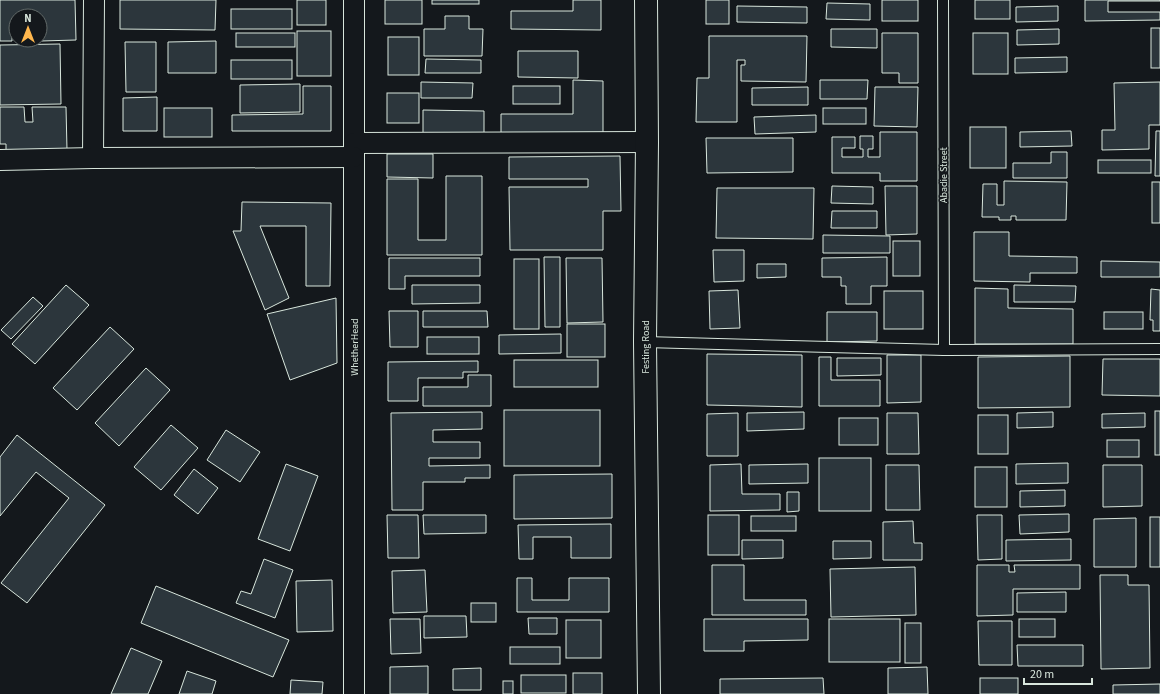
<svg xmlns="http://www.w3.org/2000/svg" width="1160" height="694" font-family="'Source Sans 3',sans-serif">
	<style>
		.building { fill: #2c363c; stroke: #d8e6dc }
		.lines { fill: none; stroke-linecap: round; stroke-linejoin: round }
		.service-casing { stroke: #d8e6dc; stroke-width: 12 }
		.minor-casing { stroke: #d8e6dc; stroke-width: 22 }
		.tertiary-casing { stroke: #d8e6dc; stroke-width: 24 }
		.service { stroke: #14181c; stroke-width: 10 }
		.minor { stroke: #14181c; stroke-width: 20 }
		.tertiary { stroke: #14181c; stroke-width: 22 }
		.labels { text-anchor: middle; stroke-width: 3; stroke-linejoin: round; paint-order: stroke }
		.street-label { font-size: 10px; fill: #d8e6dc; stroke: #14181c }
	</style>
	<rect width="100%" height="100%" fill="#14181c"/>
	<!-- building -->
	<g class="building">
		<path d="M0 0H75L76 40 41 41 40 16H16V18H12V41H0Z"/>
		<path d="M120 0H216L215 30 120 29Z"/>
		<rect x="297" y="0" width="29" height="25"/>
		<rect x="385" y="0" width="37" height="24"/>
		<rect x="432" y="0" width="47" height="4"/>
		<path d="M573 0H601V30L511 29V11H573Z"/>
		<rect x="706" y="0" width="23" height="24"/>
		<rect x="882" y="0" width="36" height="21"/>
		<rect x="975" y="0" width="35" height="19"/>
		<path d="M1085 0H1160V1H1108V12H1160V20L1085 21Z"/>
		<path d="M827 3 870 4V20L826 19Z"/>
		<path d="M737 6 807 7V23L737 22Z"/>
		<path d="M1058 6V21L1016 22V7Z"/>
		<rect x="231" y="9" width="61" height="20"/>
		<path d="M445 16H469V29H483L482 56H424V29H445Z"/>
		<rect x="1151" y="28" width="9" height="40"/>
		<path d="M831 29H877V48L831 47Z"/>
		<path d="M1059 29V44L1017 45V30Z"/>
		<rect x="297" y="31" width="34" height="45"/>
		<rect x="236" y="33" width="59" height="14"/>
		<path d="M882 33H918V83H899V73H882Z"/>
		<rect x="973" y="33" width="35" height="41"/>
		<path d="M709 36H807L806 82 741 81V65H745V60H737V122H696L697 78H709Z"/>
		<rect x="388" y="37" width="31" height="38"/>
		<path d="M216 41V73H168V42Z"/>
		<path d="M125 42H156V92H126Z"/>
		<path d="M60 44 61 104 0 105V45Z"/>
		<path d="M518 51H578V78L518 77Z"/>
		<path d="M1067 57V72L1015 73V58Z"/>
		<path d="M426 59 481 60V73H425Z"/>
		<rect x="231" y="60" width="61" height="19"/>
		<path d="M573 80 603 81V133H501V114H573Z"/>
		<path d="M820 80H868L867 99H820Z"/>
		<path d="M421 82 473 83 472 98H421Z"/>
		<path d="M1160 82V125H1149V149L1102 150V130H1115L1114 83Z"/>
		<path d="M300 84V112L240 113V85Z"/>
		<path d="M303 86H331V131H232V115L303 114Z"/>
		<rect x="513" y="86" width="47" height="18"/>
		<path d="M808 87V105H752V88Z"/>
		<path d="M875 87H918L917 127 874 126Z"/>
		<rect x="387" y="93" width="32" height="30"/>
		<path d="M157 97V131H123V98Z"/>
		<path d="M0 107H24L25 122H33L32 107H66L67 150 6 151V144H0Z"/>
		<rect x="164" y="108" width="48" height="29"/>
		<rect x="823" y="108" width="43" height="16"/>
		<path d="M423 110 484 111V135L423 134Z"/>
		<path d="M816 115V132L755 134 754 117Z"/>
		<rect x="970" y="127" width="36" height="41"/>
		<path d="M1071 131 1072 146 1020 147V132Z"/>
		<path d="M1156 131H1160V176H1155Z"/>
		<path d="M880 132H917V181H880V173H832V137H855V148H842V157H863V149H860V136H873V149H868V157H880Z"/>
		<path d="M706 138H793V172L707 173Z"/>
		<path d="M1051 152H1067V178H1013V163H1051Z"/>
		<path d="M387 154H433V178L387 177Z"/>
		<path d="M620 156 621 211H603V250H510L509 187H588V179H509V157Z"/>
		<rect x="1098" y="160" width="53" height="13"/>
		<path d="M446 176H482V255H387V179H418V240H446Z"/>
		<path d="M1004 181 1067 182 1066 220H1016V216H1011V220H999V217H982L983 184H997V205H1004Z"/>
		<rect x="1152" y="182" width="8" height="41"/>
		<path d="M832 186 873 187V204L831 203Z"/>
		<path d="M885 186H917V234L886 235Z"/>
		<path d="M717 188H814L813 239 716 238Z"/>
		<path d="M242 202 331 203 330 286H306V226H260L289 298 265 310 233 231H241Z"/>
		<path d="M832 211H877V228H831Z"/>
		<path d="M974 232H1009V256L1077 257V273H1030V282L974 281Z"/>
		<path d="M823 235 890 236V253H823Z"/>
		<rect x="893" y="241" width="27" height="35"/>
		<path d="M713 250H744V281L714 282Z"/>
		<path d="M544 257H560V327H545Z"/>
		<path d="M887 257V286H871V304H846V286H841V277H822V258Z"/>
		<path d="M389 258H480V276H405V289H389Z"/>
		<path d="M566 258H602L603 322 567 323Z"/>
		<rect x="514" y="259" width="25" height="70"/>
		<path d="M1101 261 1160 262V277H1101Z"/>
		<path d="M757 264H786V277L757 278Z"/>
		<path d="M66 285 89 305 35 364 12 344Z"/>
		<path d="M412 285H480V303L412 304Z"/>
		<path d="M1014 285 1076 286 1075 302H1014Z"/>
		<path d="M975 288 1008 289V308L1073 309V344H975Z"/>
		<path d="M1151 289 1160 290V331H1153V320H1150Z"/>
		<path d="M738 290 740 328 710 329 709 291Z"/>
		<rect x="884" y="291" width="39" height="38"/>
		<path d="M33 297 43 306 11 339 1 330Z"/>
		<path d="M336 298 337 363 290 380 267 314Z"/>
		<path d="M389 311H418V347H390Z"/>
		<path d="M423 311H487L488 327H423Z"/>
		<path d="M827 312H877V341L827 342Z"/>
		<rect x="1104" y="312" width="39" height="17"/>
		<rect x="567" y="324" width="38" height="33"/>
		<path d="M110 327 134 349 77 410 53 388Z"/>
		<path d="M561 334V353L499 354V335Z"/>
		<rect x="427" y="337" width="52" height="17"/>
		<path d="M707 354 802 355V407L707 405Z"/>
		<path d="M887 355H921V402L887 403Z"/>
		<path d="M1070 356V407L978 408V357Z"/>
		<path d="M819 357H831V380H880V406H819Z"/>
		<path d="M837 358H881V375L837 376Z"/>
		<path d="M1103 359H1160V396L1102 395Z"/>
		<rect x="514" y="360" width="84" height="27"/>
		<path d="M478 361V372H463V378H418V401H388V362Z"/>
		<path d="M146 368 170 390 119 446 95 423Z"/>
		<path d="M468 375H491V406H423V387H468Z"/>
		<rect x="504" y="410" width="96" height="56"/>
		<rect x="1155" y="411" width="5" height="44"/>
		<path d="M482 412V429L433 430V442H480V458H429V466L490 465V478H465V482H423V510H392L391 413Z"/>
		<path d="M804 412V429L747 431V413Z"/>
		<path d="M1053 412V427L1017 428V413Z"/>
		<path d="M738 413V456H707V414Z"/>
		<path d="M887 413H918L919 454H887Z"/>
		<path d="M1145 413V427L1102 428V414Z"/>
		<rect x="978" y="415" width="30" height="39"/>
		<rect x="839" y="418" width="39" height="27"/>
		<path d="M171 425 198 448 161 490 134 467Z"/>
		<path d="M226 430 260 452 240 482 207 460Z"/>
		<path d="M17 435 105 505 27 603 1 583 69 498 36 472 0 516V457Z"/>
		<rect x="1107" y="440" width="32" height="17"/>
		<rect x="819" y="458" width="52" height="53"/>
		<path d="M1068 463V483L1016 484V464Z"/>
		<path d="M286 464 318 476 290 551 258 539Z"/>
		<path d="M741 464 742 494H780V510L710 511V465Z"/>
		<path d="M808 464V483L749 484V465Z"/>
		<path d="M886 465H919L920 510H886Z"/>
		<path d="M1103 465H1142V506L1103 507Z"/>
		<rect x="975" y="467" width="32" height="40"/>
		<path d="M194 469 218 488 198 514 174 495Z"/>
		<path d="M612 474V518L514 519V475Z"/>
		<path d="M1065 490V506L1020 507V491Z"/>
		<path d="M787 492H799V511L787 512Z"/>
		<path d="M1069 514V532L1020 534 1019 515Z"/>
		<path d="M387 515H418L419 558H388Z"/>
		<path d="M423 515H486V533L424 534Z"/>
		<rect x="708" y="515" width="31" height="40"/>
		<path d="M977 515H1002V559L978 560Z"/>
		<rect x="751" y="516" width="45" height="15"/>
		<rect x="1150" y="517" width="10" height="50"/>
		<path d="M1136 518V567H1094V519Z"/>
		<path d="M913 521 914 543H922V560H883V522Z"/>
		<path d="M611 524V558H571V537H533V559H519L518 525Z"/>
		<path d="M1071 539V560L1006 561V540Z"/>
		<path d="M742 540H783V558L742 559Z"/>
		<path d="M833 541H871V558L833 559Z"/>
		<path d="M264 559 293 570 275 618 236 603 241 591 251 594Z"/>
		<path d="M712 565H744V600H806V615H712Z"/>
		<path d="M977 565H1009V572H1015L1014 565H1080V589H1013V615L977 616Z"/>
		<path d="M915 567 916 615 831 617 830 569Z"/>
		<path d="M425 570 427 612 393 613 392 571Z"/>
		<path d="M1100 575H1128V585H1149L1150 668 1101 669Z"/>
		<path d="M517 578H532V600H569V578H609V612H517Z"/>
		<path d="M332 580 333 631 297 632 296 581Z"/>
		<path d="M156 586 289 640 273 677 141 623Z"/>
		<path d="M1066 592V612H1017V593Z"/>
		<rect x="471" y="603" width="25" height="19"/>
		<path d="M424 616H466L467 637 424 638Z"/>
		<path d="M528 618H557V634H529Z"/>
		<path d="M390 619H420L421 653 391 654Z"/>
		<path d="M704 619H808V640L744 641V651H704Z"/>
		<rect x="829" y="619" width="71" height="43"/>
		<rect x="1019" y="619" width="36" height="18"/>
		<rect x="566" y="620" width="35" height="38"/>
		<path d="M978 621H1012V665H979Z"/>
		<rect x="905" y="623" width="16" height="40"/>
		<path d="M1017 645H1083V666H1018Z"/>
		<rect x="510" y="647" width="50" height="17"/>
		<path d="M131 648 162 661 148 694H111Z"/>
		<path d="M428 666V694H390V667Z"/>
		<path d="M927 667 928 694H888V668Z"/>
		<path d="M481 668V690H453V669Z"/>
		<path d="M187 671 216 681 212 694H179Z"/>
		<rect x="573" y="673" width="29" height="21"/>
		<rect x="521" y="675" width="45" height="18"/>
		<path d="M823 678 824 694H720V679Z"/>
		<rect x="980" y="678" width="38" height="16"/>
		<path d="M291 680 323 682 322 694H290Z"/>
		<rect x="503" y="681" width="10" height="13"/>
		<path d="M1160 684V694H1113V685Z"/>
	</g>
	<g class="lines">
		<defs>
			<g id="service">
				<path d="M943 0 944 350"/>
				<path d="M645 342 944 350 1160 349"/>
			</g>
			<g id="minor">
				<path d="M354 0V694"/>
				<path d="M354 143 647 142"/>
				<path d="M93 158 94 0"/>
				<path d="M0 160 93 158 354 157"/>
			</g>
			<path id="tertiary" d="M646 0 647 142 645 342 649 694"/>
		</defs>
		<!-- service casing -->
		<use href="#service" class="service-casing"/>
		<!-- minor casing -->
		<use href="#minor" class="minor-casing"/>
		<!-- tertiary casing -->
		<use href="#tertiary" class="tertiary-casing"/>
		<!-- service -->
		<use href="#service" class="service"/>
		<!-- minor -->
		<use href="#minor" class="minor"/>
		<!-- tertiary -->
		<use href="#tertiary" class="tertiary"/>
	</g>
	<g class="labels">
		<!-- street labels -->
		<g class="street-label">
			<text transform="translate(943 175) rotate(-90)" y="4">Abadie Street</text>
			<text transform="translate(354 347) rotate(-90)" y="4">WhetherHead</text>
			<text transform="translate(645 347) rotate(-90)" y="4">Festing Road</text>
		</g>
	</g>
	<!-- north arrow -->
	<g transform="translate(28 28)"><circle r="19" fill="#14181c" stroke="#626a69"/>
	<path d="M0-3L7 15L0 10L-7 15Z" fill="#ffb74d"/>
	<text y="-6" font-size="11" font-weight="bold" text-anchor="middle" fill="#d8e6dc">N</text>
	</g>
	<!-- scale -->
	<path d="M1024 678v6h68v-6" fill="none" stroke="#d8e6dc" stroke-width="2"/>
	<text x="1030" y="678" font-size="12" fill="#d8e6dc" stroke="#14181c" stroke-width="3" paint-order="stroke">20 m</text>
</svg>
